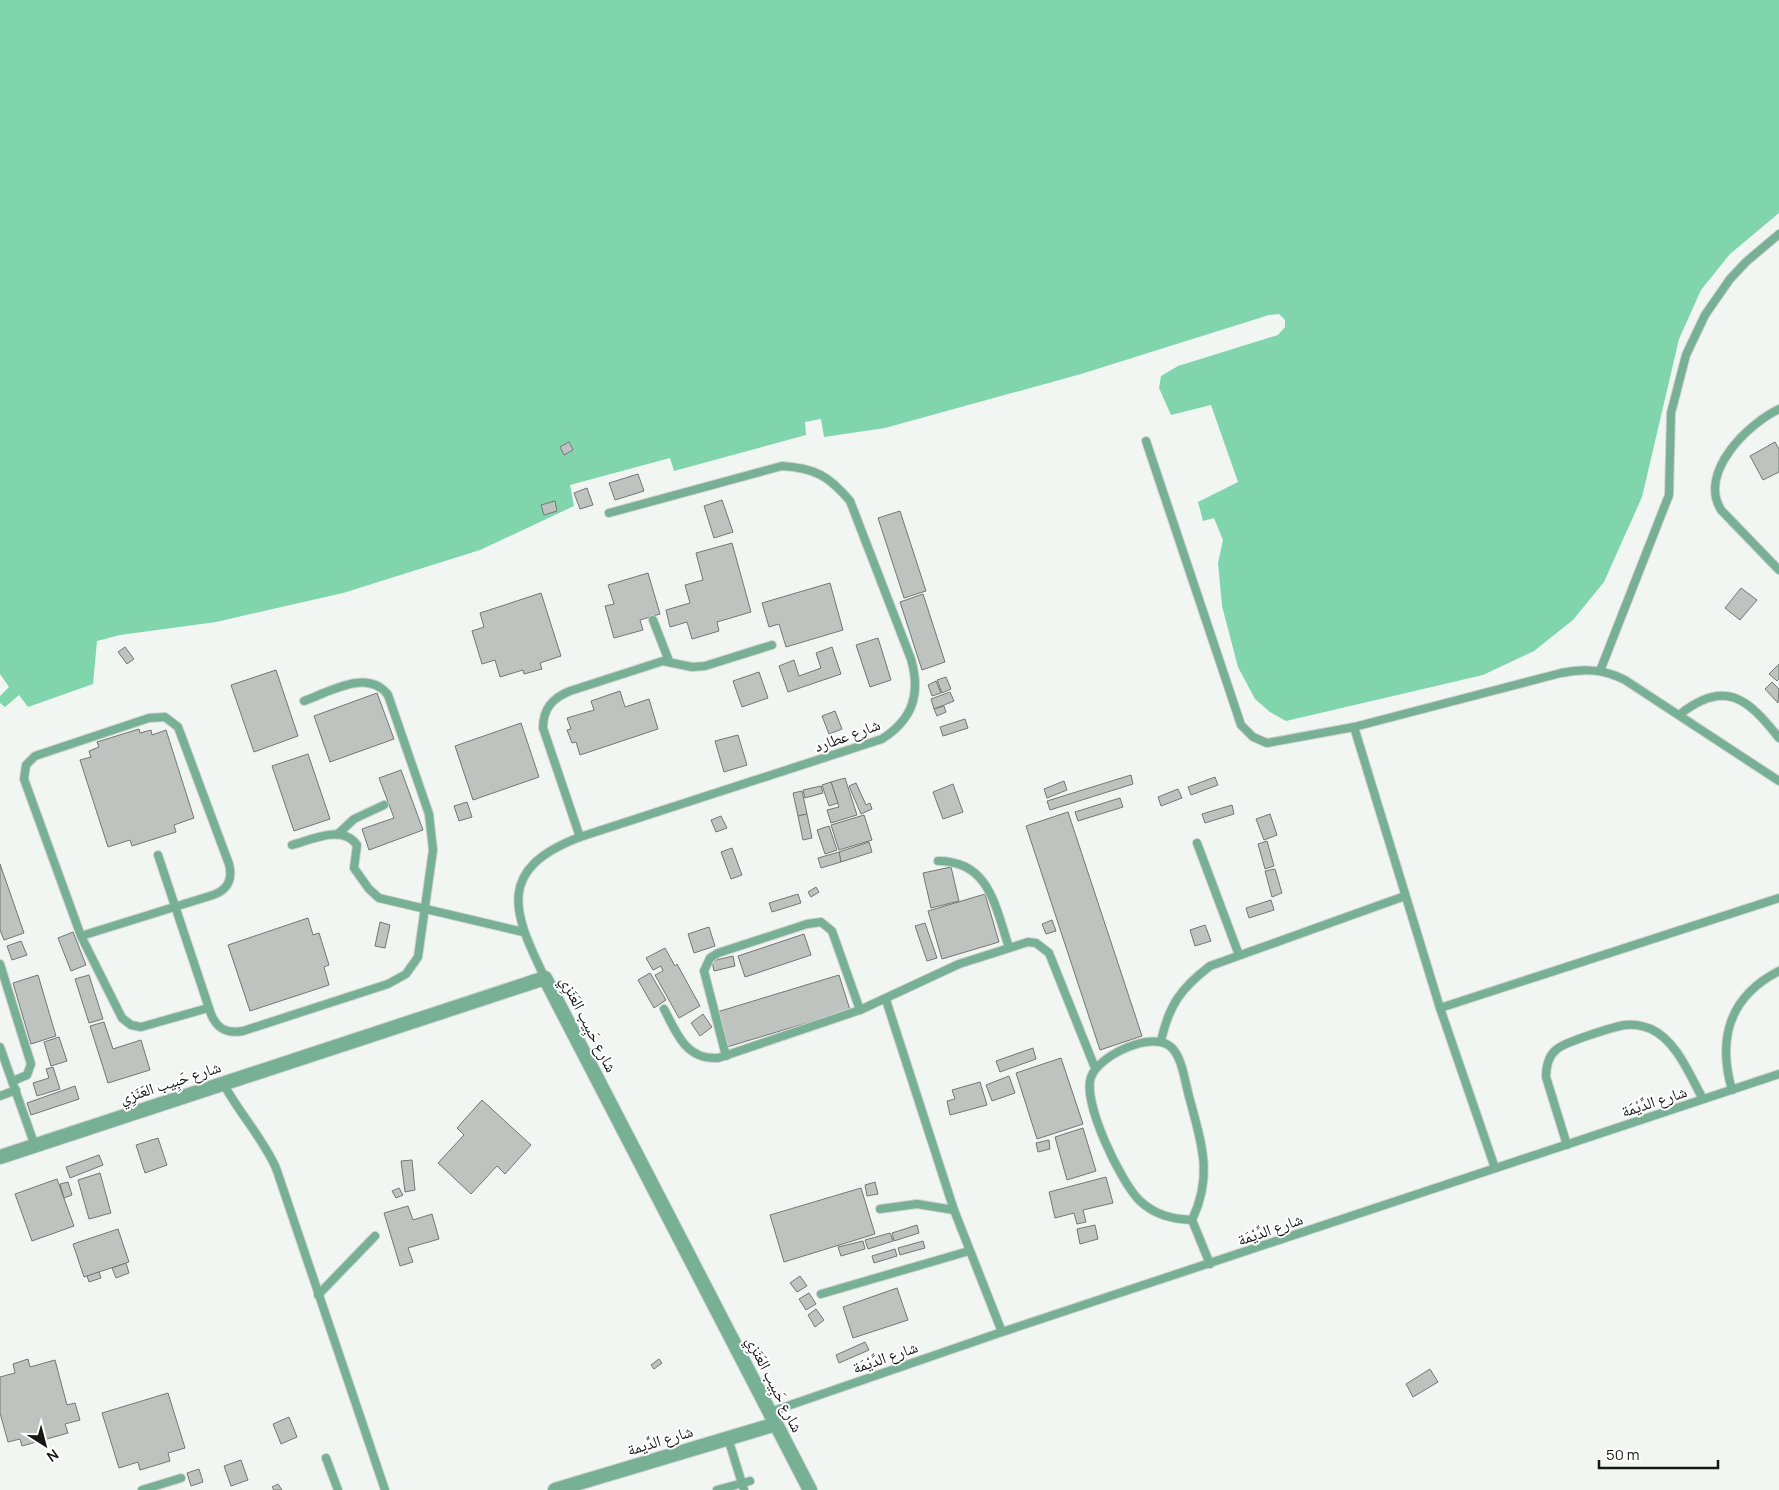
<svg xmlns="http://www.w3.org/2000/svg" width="1779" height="1490" font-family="Manrope,'Noto Naskh Arabic',sans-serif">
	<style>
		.water { fill: #80d5ad }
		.building { fill: #bec3c0; stroke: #737875 }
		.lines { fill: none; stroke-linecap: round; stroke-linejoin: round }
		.service-casing { stroke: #ced2d0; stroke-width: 10 }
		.minor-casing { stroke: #ced2d0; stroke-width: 16 }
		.service { stroke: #77b094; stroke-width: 8 }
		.minor { stroke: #77b094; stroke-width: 14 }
		.labels { text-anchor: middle; stroke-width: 4; stroke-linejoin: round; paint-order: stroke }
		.street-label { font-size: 16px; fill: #161716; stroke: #fff }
	</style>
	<rect width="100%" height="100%" fill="#f1f6f3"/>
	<!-- water -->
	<path class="water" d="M0 0H1779V213L1730 254 1701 290 1679 339 1642 497 1604 582 1573 620 1534 651 1483 675 1286 721 1270 712 1255 699 1238 667 1222 606 1218 563 1223 540 1214 518 1203 521 1198 502 1238 482 1211 405 1171 415 1159 388 1161 376 1178 366 1278 335 1285 327V320L1279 314 1269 315 1081 374 885 428 824 437 821 419 805 422 806 435 674 471 670 458 570 485 574 506 480 550 343 593 216 622 120 635 97 641 93 684 28 707 19 695 5 707 0 703V696L9 687 0 674Z"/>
	<!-- building -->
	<g class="building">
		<path d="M569 442 573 450 564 455 560 447Z"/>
		<path d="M1775 442 1779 449V472L1763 480 1750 456Z"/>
		<path d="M638 474 644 491 615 500 609 483Z"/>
		<path d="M587 488 593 505 580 509 574 493Z"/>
		<path d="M722 500 733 532 714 538 704 506Z"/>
		<path d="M555 501 557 511 544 515 541 505Z"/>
		<path d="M900 511 926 591 904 598 878 518Z"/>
		<path d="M732 543 751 612 717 622 719 631 692 639 687 622 670 627 666 610 690 603 685 585 703 580 696 553Z"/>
		<path d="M648 573 660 614 640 620 643 630 614 638 605 606 614 604 608 585Z"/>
		<path d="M830 583 843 630 786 647 779 624 769 627 762 603Z"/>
		<path d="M1741 588 1757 600 1740 620 1725 608Z"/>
		<path d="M541 593 561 656 540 663 542 669 524 674 523 670 500 677 495 660 482 664 472 631 484 627 480 613Z"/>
		<path d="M923 594 945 662 922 670 900 602Z"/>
		<path d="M878 638 891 680 870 687 856 645Z"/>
		<path d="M125 647 134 659 127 664 118 652Z"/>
		<path d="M832 647 841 674 788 692 779 666 794 660 799 676 821 668 816 653Z"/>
		<path d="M1779 664V679L1777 681 1769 674Z"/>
		<path d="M276 670 298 736 254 752 231 685Z"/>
		<path d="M759 672 768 698 742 707 733 681Z"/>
		<path d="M946 677 951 689 942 693 937 680Z"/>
		<path d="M936 681 941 693 932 696 928 685Z"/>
		<path d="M1772 682 1779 689 1778 703 1765 689Z"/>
		<path d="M620 691 625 707 649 699 658 729 580 755 576 742 572 743 567 730 571 729 567 718 594 710 591 701Z"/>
		<path d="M950 692 954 701 934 709 931 699Z"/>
		<path d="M377 693 394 739 330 762 314 716Z"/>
		<path d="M944 706 946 712 937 716 934 709Z"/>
		<path d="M835 711 842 729 829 734 822 716Z"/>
		<path d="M965 719 968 728 943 736 940 727Z"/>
		<path d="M521 723 539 777 473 800 455 746Z"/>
		<path d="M139 729 140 733 151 730 152 735 166 730 194 818 174 825 176 832 132 846 130 840 108 847 80 760 91 757 89 751 99 747 97 742Z"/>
		<path d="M738 735 747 765 724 772 715 741Z"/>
		<path d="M308 754 330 819 294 831 272 766Z"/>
		<path d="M401 770 423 830 369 850 362 829 394 818 379 778Z"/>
		<path d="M1131 775 1133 784 1050 810 1047 801Z"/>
		<path d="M1215 777 1218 785 1191 795 1188 787Z"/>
		<path d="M845 778 857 815 831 823 827 810 839 807 831 782Z"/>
		<path d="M1064 781 1067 790 1047 798 1044 789Z"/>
		<path d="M831 782 838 803 829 806 822 785Z"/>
		<path d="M856 783 866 805 870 803 872 809 861 814 849 786Z"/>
		<path d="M953 784 963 812 943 819 933 792Z"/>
		<path d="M821 786 823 793 805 798 803 790Z"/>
		<path d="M1178 789 1182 798 1161 806 1158 797Z"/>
		<path d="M802 791 807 814 798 816 793 793Z"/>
		<path d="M1120 798 1123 807 1078 821 1075 812Z"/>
		<path d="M467 802 472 817 459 821 454 806Z"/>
		<path d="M1232 805 1234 814 1205 823 1202 814Z"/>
		<path d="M1068 812 1142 1036 1100 1050 1026 826Z"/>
		<path d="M807 814 812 838 803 840 798 816Z"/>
		<path d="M1270 814 1277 835 1264 840 1256 819Z"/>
		<path d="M864 815 872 840 839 850 831 825Z"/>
		<path d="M721 816 727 828 716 832 711 820Z"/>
		<path d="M829 826 837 850 825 854 817 830Z"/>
		<path d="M1267 841 1274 866 1265 869 1258 844Z"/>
		<path d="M869 842 872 852 841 862 839 852Z"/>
		<path d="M732 848 742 875 731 879 721 852Z"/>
		<path d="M839 852 841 862 821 868 818 858Z"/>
		<path d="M0 864 24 933 4 940 0 930Z"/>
		<path d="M951 867 959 901 931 908 923 873Z"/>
		<path d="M1275 869 1282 893 1272 897 1265 871Z"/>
		<path d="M816 887 819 892 811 897 808 892Z"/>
		<path d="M798 894 801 903 772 912 769 903Z"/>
		<path d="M985 894 999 942 942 959 928 911Z"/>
		<path d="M1271 900 1274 910 1249 918 1246 908Z"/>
		<path d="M308 918 313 935 319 933 329 965 324 967 329 985 250 1011 228 945Z"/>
		<path d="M1052 920 1056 931 1046 934 1042 924Z"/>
		<path d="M380 922 390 925 385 948 375 946Z"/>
		<path d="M925 923 937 958 927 961 915 926Z"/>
		<path d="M1205 925 1211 941 1195 946 1190 930Z"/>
		<path d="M709 927 715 946 694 953 688 934Z"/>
		<path d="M73 932 86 965 71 971 58 938Z"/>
		<path d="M804 934 811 955 745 977 738 956Z"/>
		<path d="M21 941 27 955 12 960 7 946Z"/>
		<path d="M665 948 675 966 677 964 700 1006 679 1018 655 975 663 971 661 966 653 970 646 958Z"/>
		<path d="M733 956 735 966 714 971 712 961Z"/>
		<path d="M650 973 666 1000 654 1008 638 980Z"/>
		<path d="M38 975 56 1036 31 1044 13 983Z"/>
		<path d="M89 975 103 1019 89 1023 75 979Z"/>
		<path d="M839 975 850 1010 727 1047 717 1012Z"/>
		<path d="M703 1014 712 1027 700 1036 691 1023Z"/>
		<path d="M104 1022 113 1049 141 1040 150 1070 108 1083 90 1026Z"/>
		<path d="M59 1037 67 1061 51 1066 44 1042Z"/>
		<path d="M1033 1048 1036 1059 1000 1072 996 1061Z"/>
		<path d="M1061 1058 1083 1124 1037 1139 1016 1073Z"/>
		<path d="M53 1067 60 1089 37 1096 33 1083 49 1078 46 1069Z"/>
		<path d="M1009 1076 1015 1093 992 1101 986 1085Z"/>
		<path d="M980 1082 987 1105 950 1115 947 1101 955 1099 952 1090Z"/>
		<path d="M75 1086 79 1099 31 1115 27 1103Z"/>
		<path d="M482 1100 531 1145 505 1174 497 1166 471 1194 438 1163 464 1135 457 1128Z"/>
		<path d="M1083 1128 1096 1171 1067 1180 1055 1137Z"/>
		<path d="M158 1138 167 1165 145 1173 136 1145Z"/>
		<path d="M1049 1140 1050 1149 1038 1152 1036 1143Z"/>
		<path d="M99 1155 103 1165 70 1178 66 1167Z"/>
		<path d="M412 1160 415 1190 405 1192 401 1161Z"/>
		<path d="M100 1173 111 1213 89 1219 78 1180Z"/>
		<path d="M1106 1177 1113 1203 1083 1210 1086 1222 1077 1224 1074 1213 1055 1218 1049 1192Z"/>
		<path d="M57 1179 74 1226 32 1241 15 1194Z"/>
		<path d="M68 1182 72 1195 64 1198 60 1184Z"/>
		<path d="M875 1182 878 1194 867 1196 865 1185Z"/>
		<path d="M399 1188 403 1195 396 1198 392 1191Z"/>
		<path d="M861 1188 875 1234 784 1262 770 1215Z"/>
		<path d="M408 1206 413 1220 432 1214 439 1239 408 1248 413 1262 400 1266 384 1213Z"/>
		<path d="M917 1225 919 1233 894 1241 892 1233Z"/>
		<path d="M1095 1225 1098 1239 1080 1244 1077 1229Z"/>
		<path d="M118 1229 129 1262 84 1277 73 1244Z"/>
		<path d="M890 1233 893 1241 868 1249 865 1240Z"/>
		<path d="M863 1241 865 1249 841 1256 838 1247Z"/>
		<path d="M923 1241 925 1248 900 1255 898 1248Z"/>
		<path d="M895 1249 897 1256 874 1263 872 1256Z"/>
		<path d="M126 1263 129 1273 116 1278 112 1268Z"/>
		<path d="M99 1272 101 1278 89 1282 87 1276Z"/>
		<path d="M800 1276 807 1286 797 1292 790 1283Z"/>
		<path d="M897 1288 908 1320 853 1338 843 1307Z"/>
		<path d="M809 1293 816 1304 806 1310 799 1299Z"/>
		<path d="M816 1309 824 1320 815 1327 808 1315Z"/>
		<path d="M865 1342 869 1350 839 1363 836 1355Z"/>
		<path d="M28 1359 30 1367 55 1360 67 1405 75 1403 80 1420 65 1424 68 1433 22 1446 20 1439 8 1442 0 1413V1377L15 1373 13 1364Z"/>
		<path d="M659 1359 662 1363 654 1369 651 1365Z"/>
		<path d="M1430 1369 1438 1382 1413 1397 1406 1384Z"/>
		<path d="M168 1393 185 1448 168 1453 170 1461 140 1470 138 1462 119 1468 102 1413Z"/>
		<path d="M289 1417 297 1437 281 1444 273 1424Z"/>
		<path d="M241 1460 248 1480 231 1486 224 1466Z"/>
		<path d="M199 1469 203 1482 191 1486 187 1473Z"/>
		<path d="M278 1484 282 1490H274L272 1487Z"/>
	</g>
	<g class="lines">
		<defs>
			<g id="service">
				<path d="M1779 409C1748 424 1698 472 1721 510L1779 570"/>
				<path d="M1146 441 1241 725 1253 737 1267 743 1354 727 1561 673C1584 668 1604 669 1625 680L1779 781"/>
				<path d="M653 620 669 661"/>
				<path d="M1600 671 1669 495 1671 413 1686 355 1705 315 1730 279 1746 262 1779 234"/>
				<path d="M1679 715C1724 679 1747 697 1779 738"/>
				<path d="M1354 727 1440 1008 1495 1168"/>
				<path d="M338 834 354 819 384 805"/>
				<path d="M580 837 543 728C543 709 552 698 570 691L663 661 692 667 705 666 772 645"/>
				<path d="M1197 843 1239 955"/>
				<path d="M292 845C311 840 343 824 357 845L354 868 369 889 379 898 523 932"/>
				<path d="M158 855 211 1014C217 1029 227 1034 243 1031L388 984 406 974 418 957 433 850 429 814 388 695C368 668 329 692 304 701"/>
				<path d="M938 861C990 861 995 907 1009 947"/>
				<path d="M81 936 213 895C228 890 233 879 229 864L181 735 178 727 165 717 149 718 35 756 26 765 24 779 81 936 122 1018 131 1025 141 1027 208 1008"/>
				<path d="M0 964 31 1064 27 1075 13 1081"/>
				<path d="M545 978C512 911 496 869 580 837L882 739C913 719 921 694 911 659L850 501C829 476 815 468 782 466L609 513"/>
				<path d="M886 1000 954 1210 1002 1332"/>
				<path d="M1440 1008 1779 898"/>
				<path d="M664 1009C677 1034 686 1060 718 1058L860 1010 959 964 1028 942 1036 943 1049 953 1095 1068"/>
				<path d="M1161 1041C1169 1005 1181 988 1210 966L1405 896"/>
				<path d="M0 1047 35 1146"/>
				<path d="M726 1056 704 971 710 958 718 953 807 924 821 922 832 931 860 1010"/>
				<path d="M223 1083C239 1113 262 1137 276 1168L385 1490"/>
				<path d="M1732 1090C1717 1038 1730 996 1779 971"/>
				<path d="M0 1096 16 1090"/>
				<path d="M1567 1145 1546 1077C1546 1066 1548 1056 1557 1049 1565 1042 1613 1027 1625 1025 1633 1024 1644 1026 1651 1029 1677 1041 1690 1076 1703 1099"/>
				<path d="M880 1209 917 1204 954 1210"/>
				<path d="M1192 1220C1172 1219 1155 1215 1140 1201 1121 1183 1082 1102 1091 1077 1099 1055 1153 1030 1171 1047 1183 1058 1185 1084 1190 1100 1202 1145 1213 1176 1192 1220L1210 1264"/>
				<path d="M821 1294 969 1251"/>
				<path d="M318 1295 375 1236"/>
				<path d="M770 1412 1002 1332 1779 1074"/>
				<path d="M728 1438 744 1490"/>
				<path d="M326 1458 338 1490"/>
				<path d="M142 1490 181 1478"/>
				<path d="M717 1490 750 1481"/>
			</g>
			<g id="minor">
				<path d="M0 1157 545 978 810 1490"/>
				<path d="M555 1490 776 1424"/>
			</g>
		</defs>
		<!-- service casing -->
		<use href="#service" class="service-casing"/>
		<!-- minor casing -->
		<use href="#minor" class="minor-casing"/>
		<!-- service -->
		<use href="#service" class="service"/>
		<!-- minor -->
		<use href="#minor" class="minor"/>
	</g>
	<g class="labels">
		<!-- street labels -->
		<g class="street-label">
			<text transform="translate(847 735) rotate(-20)" y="6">شارع عطارد</text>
			<text transform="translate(589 1024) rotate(63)" y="6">شارع حَبِيب العَنَزِي</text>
			<text transform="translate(170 1082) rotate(-18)" y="6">شارع حَبِيب العَنَزِي</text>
			<text transform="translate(1654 1101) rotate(-18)" y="6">شارع الدِّيْمَة</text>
			<text transform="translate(1270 1229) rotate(-19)" y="6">شارع الدِّيْمَة</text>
			<text transform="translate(885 1357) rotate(-19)" y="6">شارع الدِّيْمَة</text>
			<text transform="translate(775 1384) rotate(63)" y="6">شارع حَبِيب العَنَزِي</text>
			<text transform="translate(660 1440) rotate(-17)" y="6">شارع الدِّيمة</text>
		</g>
	</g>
	<!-- north arrow -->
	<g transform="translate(45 1445) rotate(144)" stroke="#ffffff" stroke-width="4" paint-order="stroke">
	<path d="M0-4L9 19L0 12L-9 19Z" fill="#161716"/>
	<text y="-8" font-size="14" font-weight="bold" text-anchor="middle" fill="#161716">N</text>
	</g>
	<!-- scale -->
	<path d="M1599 1460v8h119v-8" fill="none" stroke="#161716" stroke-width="2.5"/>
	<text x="1606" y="1460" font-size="15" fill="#161716" stroke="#ffffff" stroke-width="4" paint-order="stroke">50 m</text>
</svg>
